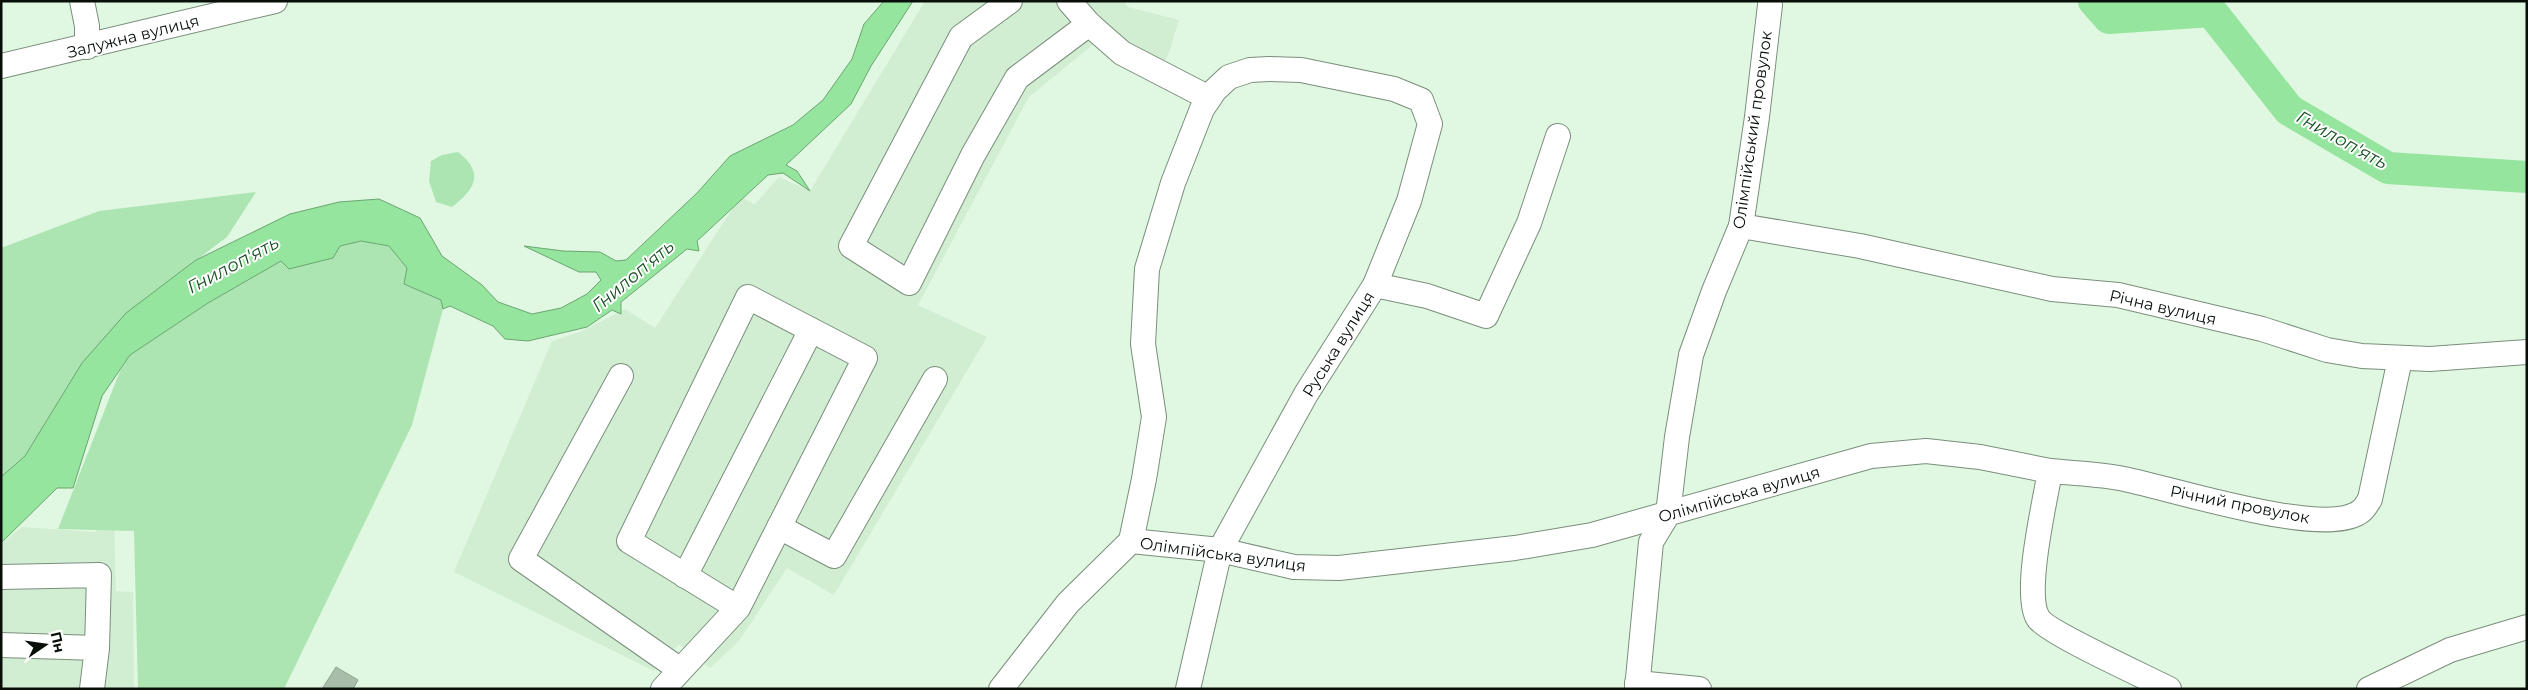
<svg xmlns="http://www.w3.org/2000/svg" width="2528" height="690" font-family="Montserrat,sans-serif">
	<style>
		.built { fill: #d1eed3 }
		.green { fill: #ace5b1 }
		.water { fill: #95e59e; stroke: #6ba571 }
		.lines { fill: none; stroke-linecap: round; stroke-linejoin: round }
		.river { stroke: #95e59e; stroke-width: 32 }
		.building { fill: #a8beaa; stroke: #8da38f }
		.minor-casing { stroke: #7a8f7b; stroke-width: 26 }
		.minor { stroke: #fff; stroke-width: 24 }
		.labels { text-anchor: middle; stroke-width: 4; stroke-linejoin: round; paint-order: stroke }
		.street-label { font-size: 16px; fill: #080f09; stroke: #fff }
		.water-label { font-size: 18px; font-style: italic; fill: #195024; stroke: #fff }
	</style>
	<rect width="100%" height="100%" fill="#e0f7e2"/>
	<!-- built -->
	<g class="built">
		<path d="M925 1H1124L1128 7 1179 20 1169 53 1159 72 1095 43 1029 97 918 305 987 337 834 595 787 568 739 641 710 668 679 644 654 671 454 572 552 341 580 332 625 309 655 328 740 197 755 204 779 177 810 191Z"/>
		<path d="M96 519H114L116 591 133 592 134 689H1V544L22 527 96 532Z"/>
	</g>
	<!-- green -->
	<g class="green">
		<path d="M458 152C485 173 475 189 452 207L436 202 429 181 431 161 442 155Z"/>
		<path d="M256 192 227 237 167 282 82 363 25 456 1 477V248L99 211Z"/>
		<path d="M361 241 389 246 407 268 404 284 441 300 443 309 412 425 284 689H138L134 531 58 529 120 371 130 355 208 303 281 261Z"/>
	</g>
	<!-- water -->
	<path class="water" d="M884 1H913L871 66 851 104 786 165 797 171 810 191 783 173 768 175 697 241 699 251 687 249 621 302V314L612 310 587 327 528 341 505 339 493 326 450 306 443 309 441 300 404 284 407 268 389 246 361 241 340 246 333 258 289 269 281 261 208 303 130 355 102 396 73 488H57L1 543V477L25 456 82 363 126 313 196 260 290 214 339 202 379 199 420 218 442 256 482 285 498 302 532 314 561 308 587 294 601 280 596 272H579L524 246 563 251 600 252 616 261 626 260 697 193 730 156 793 125 823 100 852 59 864 24Z"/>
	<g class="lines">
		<!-- river -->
		<path class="river" d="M2094 1 2109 18 2211 11 2289 110 2388 168 2527 177"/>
	</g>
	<!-- building -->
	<path class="building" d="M336 667 358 680 353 689H322Z"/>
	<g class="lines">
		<defs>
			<g id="minor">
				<path d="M82 1 87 26V47"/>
				<path d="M1010 1 961 37 851 246 909 283 973 155 1017 78 1089 24"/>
				<path d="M1069 1 1089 24 1122 53 1209 98"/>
				<path d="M1 66 275 1"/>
				<path d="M1741 226 1860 246 2052 289 2118 295 2262 329 2327 350 2362 356 2430 359 2527 352"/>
				<path d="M1375 285 1427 296 1486 316 1529 223 1558 136"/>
				<path d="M621 376 521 559 679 669"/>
				<path d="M2050 471C2073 473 2096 474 2119 478 2165 486 2326 540 2361 511 2365 508 2368 502 2370 499L2400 359"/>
				<path d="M779 527 834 556 935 379"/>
				<path d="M1131 541 1220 550 1294 567 1339 568 1515 548 1592 535 1871 456 1926 451 1980 457 2050 471C2045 502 2023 593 2038 618 2046 632 2148 678 2169 689"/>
				<path d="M685 576 811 330"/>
				<path d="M1 577 99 575 97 648"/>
				<path d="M1 645 97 648 92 689"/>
				<path d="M1637 683 1699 689"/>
				<path d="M663 689 738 608 865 358 748 297 629 541 738 608"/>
				<path d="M1001 689 1068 603 1131 541 1144 479 1154 417 1143 344 1147 269 1173 183 1202 109 1215 90 1229 77 1250 70 1269 69 1301 70 1394 89 1421 100 1430 124 1409 201 1375 285 1306 394 1220 550 1188 689"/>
				<path d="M1637 689 1651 542 1668 514 1677 437 1691 355 1714 291 1741 226 1757 117 1770 5"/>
				<path d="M2369 689 2450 650 2527 627"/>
			</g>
		</defs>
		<!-- minor casing -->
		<use href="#minor" class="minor-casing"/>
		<!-- minor -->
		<use href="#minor" class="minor"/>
	</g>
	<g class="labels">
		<!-- street labels -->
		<g class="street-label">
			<text transform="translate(133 36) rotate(-14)" y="6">Залужна вулиця</text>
			<text transform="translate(1752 130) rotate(-82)" y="6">Олімпійський провулок</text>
			<text transform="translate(2163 307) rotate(13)" y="6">Річна вулиця</text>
			<text transform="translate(1338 344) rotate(-58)" y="6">Руська вулиця</text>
			<text transform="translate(1739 494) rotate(-16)" y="6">Олімпійська вулиця</text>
			<text transform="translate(2240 504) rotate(11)" y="6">Річний провулок</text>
			<text transform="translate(1223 554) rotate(8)" y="6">Олімпійська вулиця</text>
		</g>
		<!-- water labels -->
		<g class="water-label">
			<text transform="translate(2342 140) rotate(29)" y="6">Гнилоп'ять</text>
			<text transform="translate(233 265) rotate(-28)" y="6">Гнилоп'ять</text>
			<text transform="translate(633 276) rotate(-40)" y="6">Гнилоп'ять</text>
		</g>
	</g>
	<!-- border -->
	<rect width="2528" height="690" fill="none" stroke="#080f09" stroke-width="5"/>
	<!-- north arrow -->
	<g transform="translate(45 645) rotate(77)" stroke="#ffffff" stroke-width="4" paint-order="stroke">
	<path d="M0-4L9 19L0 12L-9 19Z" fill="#080f09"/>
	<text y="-8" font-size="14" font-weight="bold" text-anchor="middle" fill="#080f09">Пн</text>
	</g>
</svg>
